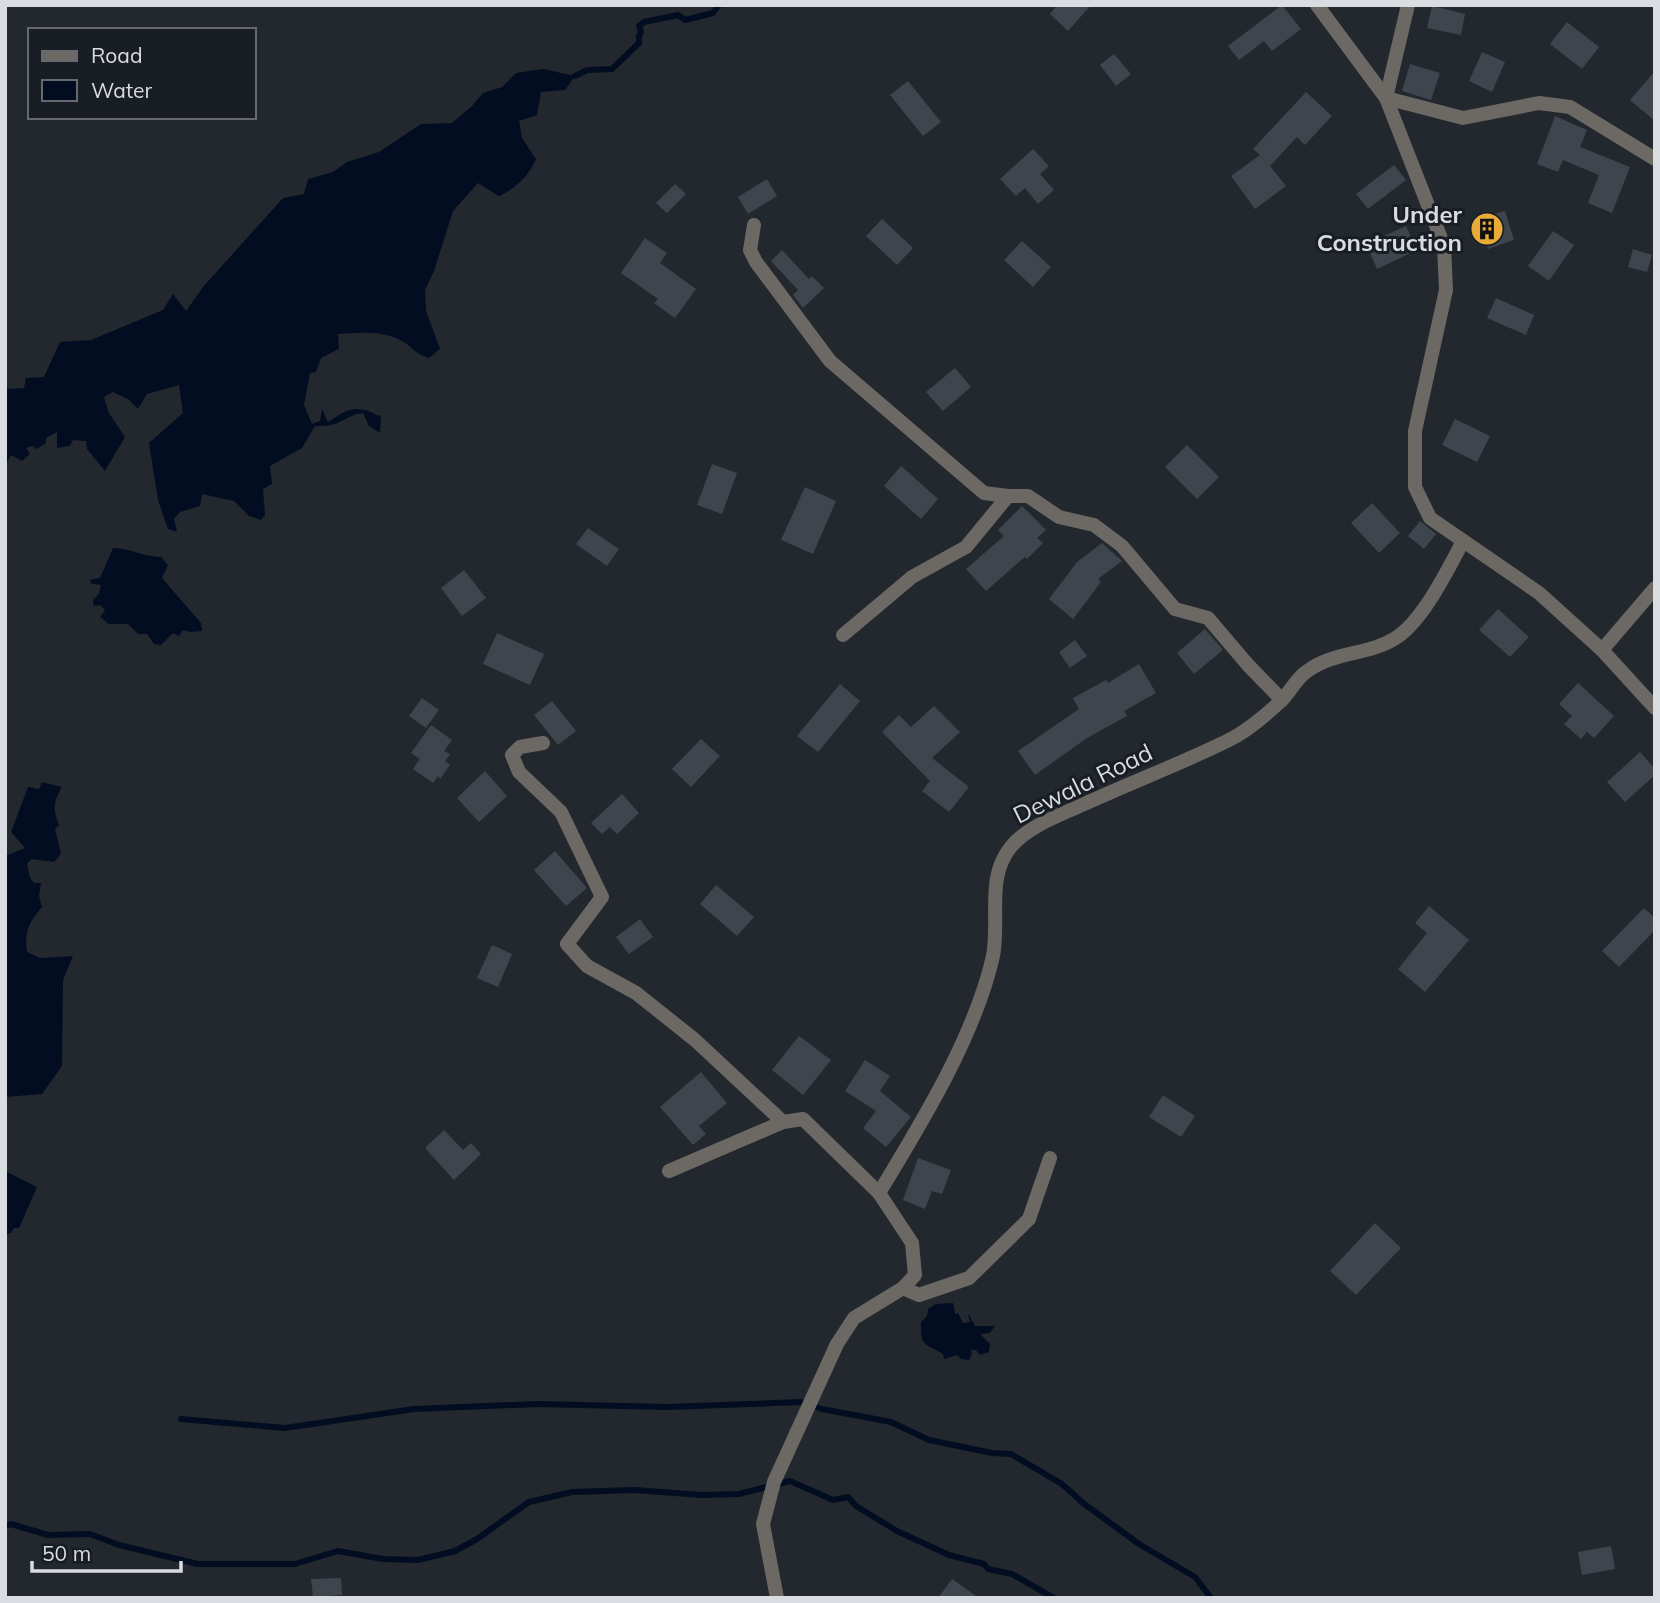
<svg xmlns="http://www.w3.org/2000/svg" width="1660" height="1603" font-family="Mulish,sans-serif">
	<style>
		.water { fill: #020d21 }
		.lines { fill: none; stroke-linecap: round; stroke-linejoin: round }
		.stream { stroke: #020d21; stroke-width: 6 }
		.building { fill: #3f454d }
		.minor { stroke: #6c6965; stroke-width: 14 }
		.labels { text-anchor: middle; stroke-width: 6; stroke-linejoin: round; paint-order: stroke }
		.poi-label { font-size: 24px; font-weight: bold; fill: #d9dce1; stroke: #191e25; text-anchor: end }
		.street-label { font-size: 24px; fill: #d9dce1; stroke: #191e25 }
	</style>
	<rect width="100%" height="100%" fill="#23282f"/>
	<!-- water -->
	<g class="water">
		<path d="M543 69 575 76 565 90 541 92 537 115 519 121 522 138 536 159C528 177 516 188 499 196L478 183 453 211 434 271 425 290 426 311 440 349 429 358C412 353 413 346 400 340 381 330 358 333 338 334L339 349 321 358 316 372 310 373 304 405 312 424 320 421 322 409 328 422C341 414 349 406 365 410 371 411 374 415 381 416L380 433 369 426 363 413C350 415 351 417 340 422 332 426 323 426 315 426L302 448 270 466 272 484 263 489 265 515 261 520 249 516 234 501 202 494 200 506 180 512 174 519 177 532 168 529 158 500 149 443 183 413 179 385 147 394 138 409 128 399 113 392 104 397 109 413 125 437 105 471 87 449 86 441 73 440 70 446 57 448V432L46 438V443L37 449 32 446 26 448 30 454 22 461 11 455 5 466 7 389 24 388 26 378 44 377 60 342 91 340 163 310 173 294 186 311 203 287 283 198 304 194 308 179 333 172 347 162 379 152 421 124 452 123 472 106 483 93 502 87 516 73Z"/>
		<path d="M113 548C130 548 143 557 161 557L168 565 162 578 201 623 202 631 190 632 183 630 179 636 173 633 161 645 154 644 147 634H138L128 624H109L100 617 105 610 100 605 94 606 93 600 99 594 101 585 92 584 90 580 100 578Z"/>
		<path d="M42 782 62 787C53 801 53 810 59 825L55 829 61 854 54 862 31 859 27 864 30 878 34 883H41L39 896 42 907C29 922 24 932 27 952L40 958 73 956 63 980 62 1066 42 1094 5 1097V856L25 848 11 832 28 787 39 789Z"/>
		<path d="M5 1171 37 1187 19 1228H14L11 1233 5 1234Z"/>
		<path d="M953 1303 955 1314 958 1313 963 1323 970 1322 968 1315H969L975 1326H995L990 1333 980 1334 990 1344 989 1352 980 1355 976 1350H971L972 1354 969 1360 961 1359 957 1355 944 1359 943 1354C923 1342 921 1347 921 1322L927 1316 928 1309 936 1304Z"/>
	</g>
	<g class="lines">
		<!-- stream -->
		<g class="stream">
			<path d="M575 76 587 70 612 69 639 43V36L641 32 639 26 644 22 678 15 685 20 713 13 719 5"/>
			<path d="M181 1419 285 1428 414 1409 537 1404 667 1407 801 1402 822 1409 891 1422 929 1440 992 1453 1011 1454 1062 1484 1083 1503 1139 1544 1195 1577 1211 1598"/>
			<path d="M5 1526 11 1524 48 1535 90 1534 119 1545 198 1564H295L338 1551 383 1559 418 1560 455 1551 477 1539 529 1502 572 1492 634 1490 702 1495 739 1494 790 1481 833 1500 848 1497 856 1506 897 1531 949 1555 984 1564 988 1569 1012 1574 1054 1598"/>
		</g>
	</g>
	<!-- building -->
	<g class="building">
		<path d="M1057 5H1091L1068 31 1050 14Z"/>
		<path d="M1282 5 1301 29 1272 51 1264 41 1239 60 1228 46Z"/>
		<path d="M1432 6 1465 14 1461 35 1427 28Z"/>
		<path d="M1567 22 1599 47 1582 69 1550 44Z"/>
		<path d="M1482 52 1505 62 1492 92 1469 81Z"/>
		<path d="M1114 54 1131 74 1116 86 1100 65Z"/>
		<path d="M1410 64 1440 73 1431 100 1402 91Z"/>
		<path d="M1655 71V121L1630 100Z"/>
		<path d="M908 81 941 122 923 136 890 95Z"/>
		<path d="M1306 92 1332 116 1305 145 1297 137 1270 166 1286 186 1255 209 1231 176 1260 155 1253 149Z"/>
		<path d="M1555 116 1587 130 1580 147 1630 167 1612 213 1588 203 1599 175 1563 160 1558 172 1537 164Z"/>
		<path d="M1033 149 1049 166 1040 174 1054 190 1038 204 1025 188 1016 196 1000 179Z"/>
		<path d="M1394 165 1406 180 1368 209 1356 194Z"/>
		<path d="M767 179 777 196 748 214 738 197Z"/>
		<path d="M675 184 686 194 667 213 656 203Z"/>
		<path d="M1505 211 1514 240 1488 249 1479 218Z"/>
		<path d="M882 219 913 248 897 265 866 236Z"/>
		<path d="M1406 226 1417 250 1377 269 1366 244Z"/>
		<path d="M1553 231 1574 245 1549 281 1528 266Z"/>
		<path d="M645 238 667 253 660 263 696 289 675 318 654 303 658 299 621 273Z"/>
		<path d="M1022 241 1051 267 1033 287 1004 260Z"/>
		<path d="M1633 249 1652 255 1647 272 1628 267Z"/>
		<path d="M782 250 809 279 812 276 824 288 803 308 793 295 798 290 771 261Z"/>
		<path d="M1496 298 1534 315 1526 335 1487 318Z"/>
		<path d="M955 368 971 387 943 411 926 392Z"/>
		<path d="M1455 419 1490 436 1477 462 1442 445Z"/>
		<path d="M1187 445 1219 477 1197 499 1165 467Z"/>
		<path d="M712 464 737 473 722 514 697 505Z"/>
		<path d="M901 466 938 499 921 519 884 486Z"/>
		<path d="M805 487 836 501 813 554 781 540Z"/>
		<path d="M1372 503 1400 533 1379 553 1351 523Z"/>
		<path d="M1022 506 1046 530 1037 538 1043 543 1027 559 1025 557 986 591 966 569 1004 536 998 530Z"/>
		<path d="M1420 521 1436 534 1424 549 1408 536Z"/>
		<path d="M588 528 619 549 607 566 576 544Z"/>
		<path d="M1102 543 1122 561 1098 579 1101 582 1073 619 1049 599 1077 562Z"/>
		<path d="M464 570 486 598 462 616 441 588Z"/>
		<path d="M1498 609 1529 637 1510 657 1479 630Z"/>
		<path d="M1205 629 1223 650 1194 674 1177 653Z"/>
		<path d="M497 633 544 654 530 685 483 664Z"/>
		<path d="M1075 640 1087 656 1070 668 1059 652Z"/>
		<path d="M1139 664 1156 693 1124 711 1127 716 1087 738 1035 775 1018 751 1079 709 1073 698 1106 680 1108 683Z"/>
		<path d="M1578 683 1614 716 1594 738 1587 732 1581 739 1564 724 1572 716 1559 704Z"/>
		<path d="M840 684 860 701 818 752 797 736Z"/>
		<path d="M422 698 439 710 426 728 409 716Z"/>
		<path d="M552 701 576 731 558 745 534 715Z"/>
		<path d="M934 706 960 732 932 758 969 787 949 812 922 791 930 781 882 732 899 715 911 727Z"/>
		<path d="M431 725 452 740 444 751 450 754 445 761 450 765 440 779 438 776 433 783 413 769 420 759 411 753Z"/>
		<path d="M701 739 720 756 691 787 672 769Z"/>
		<path d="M1640 752 1655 769V775L1625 802 1607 782Z"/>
		<path d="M485 771 507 796 479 822 457 798Z"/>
		<path d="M622 794 639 813 617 834 610 827 602 834 591 823Z"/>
		<path d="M555 851 587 888 566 906 534 870Z"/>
		<path d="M716 885 754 917 737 936 700 904Z"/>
		<path d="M1429 906 1469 940 1425 992 1398 969 1427 933 1415 923Z"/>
		<path d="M1644 908 1655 918V930L1619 967 1602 951Z"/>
		<path d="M640 919 653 937 629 954 616 937Z"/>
		<path d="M492 945 512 954 498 987 477 978Z"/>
		<path d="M799 1036 831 1060 803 1095 772 1070Z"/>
		<path d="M865 1060 890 1076 880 1091 911 1117 886 1147 863 1128 876 1111 845 1091Z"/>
		<path d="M701 1072 727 1103 699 1126 706 1134 693 1145 660 1107Z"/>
		<path d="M1163 1095 1195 1116 1181 1137 1149 1117Z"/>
		<path d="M444 1130 463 1150 471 1143 481 1154 454 1180 425 1148Z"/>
		<path d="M918 1158 951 1170 942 1194 932 1191 925 1209 903 1200Z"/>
		<path d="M1375 1223 1401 1248 1356 1295 1330 1271Z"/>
		<path d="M1611 1546 1615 1569 1582 1575 1578 1552Z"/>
		<path d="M341 1578 342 1595 313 1597 311 1579Z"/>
		<path d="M952 1579 979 1598H938Z"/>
	</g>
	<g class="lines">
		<!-- minor -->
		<g class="minor">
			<path d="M1317 5 1386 98 1444 246 1446 290 1415 431V487L1430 518 1539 593 1602 650 1655 708"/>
			<path d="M1408 5 1386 98 1463 118 1539 103 1570 107 1655 159"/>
			<path d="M754 225 750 250 756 262 830 361 984 493 1008 496H1028L1059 517 1094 525 1122 546 1175 609 1208 618 1248 665 1282 700"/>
			<path d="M843 635 912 577 966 547 1008 496"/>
			<path d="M1602 650 1655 588"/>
			<path d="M543 743 520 747 512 755 519 772 561 812 602 897 567 944 587 966 636 993 695 1040 783 1122"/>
			<path d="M669 1171 783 1122 803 1119 879 1193 912 1243 915 1275 903 1288 854 1318 837 1344 774 1482 763 1524 777 1598"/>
			<path d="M879 1193C922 1122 975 1036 993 956 1000 920 986 878 1010 848 1026 827 1058 816 1082 805 1130 783 1180 764 1227 741 1246 732 1266 715 1282 700 1290 692 1296 679 1306 672 1334 651 1368 655 1394 639 1422 623 1448 569 1463 541"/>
			<path d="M903 1288 919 1295 969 1278 1029 1219 1050 1158"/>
		</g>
	</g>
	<!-- icons -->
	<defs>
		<symbol id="building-disc" viewBox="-11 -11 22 22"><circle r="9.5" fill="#e8ab37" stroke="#191e25"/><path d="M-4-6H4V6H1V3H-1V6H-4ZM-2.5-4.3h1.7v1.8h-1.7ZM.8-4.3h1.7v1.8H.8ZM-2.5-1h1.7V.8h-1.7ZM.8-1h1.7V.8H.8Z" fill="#111"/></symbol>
	</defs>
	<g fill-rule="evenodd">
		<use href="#building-disc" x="1468" y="210" width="38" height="38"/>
	</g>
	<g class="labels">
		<!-- poi labels -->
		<g class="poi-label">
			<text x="1462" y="223">Under<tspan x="1462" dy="28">Construction</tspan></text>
		</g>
		<!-- street labels -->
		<g class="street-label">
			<text transform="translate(1083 784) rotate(-26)" y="8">Dewala Road</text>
		</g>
	</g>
	<!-- border -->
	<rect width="1660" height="1603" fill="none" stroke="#d9dce1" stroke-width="14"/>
	<!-- legend -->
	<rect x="28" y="28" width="228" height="91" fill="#191e25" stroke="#666a70" stroke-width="2"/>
	<rect x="42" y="51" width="35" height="10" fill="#6c6965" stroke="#666a70" stroke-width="2"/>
	<text x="91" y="63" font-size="21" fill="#d9dce1">Road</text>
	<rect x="42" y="80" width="35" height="21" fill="#020d21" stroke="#666a70" stroke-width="2"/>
	<text x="91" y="98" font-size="21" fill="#d9dce1">Water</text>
	<!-- scale -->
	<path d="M32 1561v10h149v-10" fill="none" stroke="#d9dce1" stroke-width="3.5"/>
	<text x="42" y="1561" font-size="21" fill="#d9dce1" stroke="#191e25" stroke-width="5" paint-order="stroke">50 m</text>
</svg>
